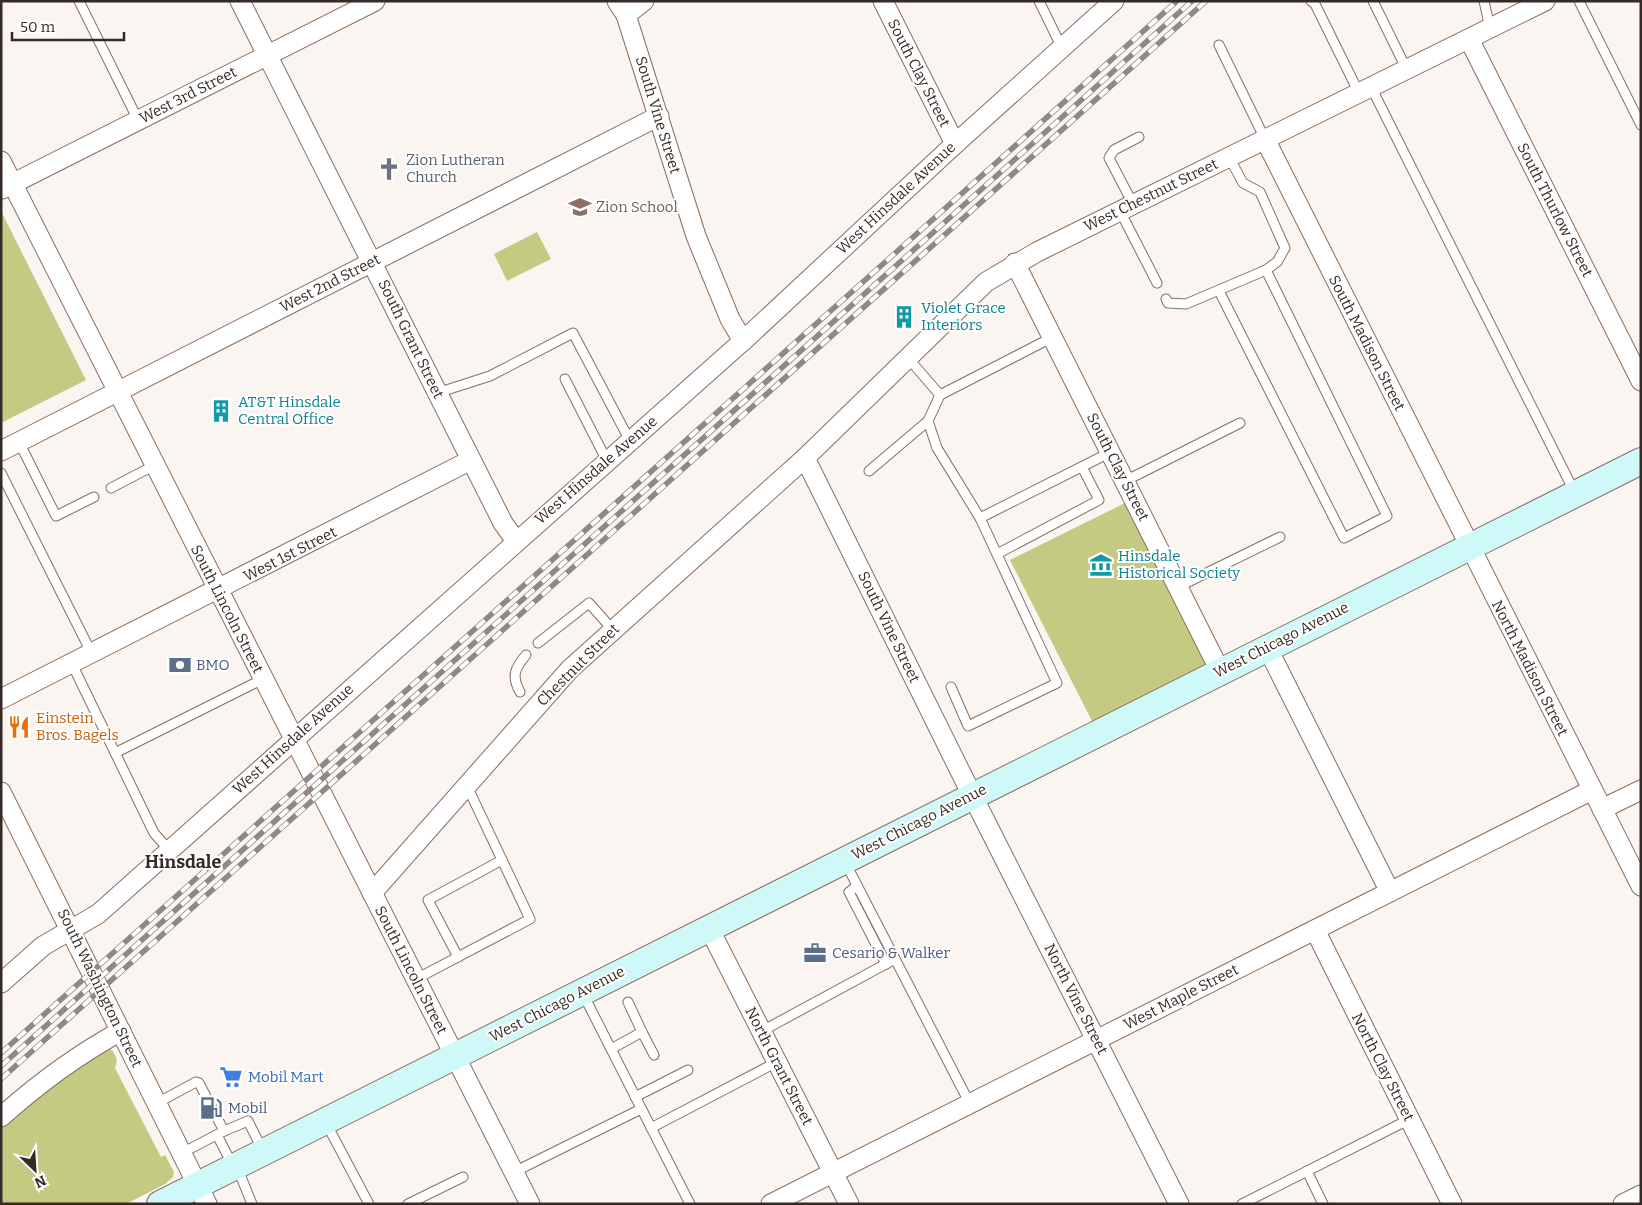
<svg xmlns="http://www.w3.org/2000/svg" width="1642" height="1205" font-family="Bitter,serif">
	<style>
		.green { fill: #c4ca82 }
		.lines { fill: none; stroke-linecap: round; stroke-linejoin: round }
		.lane-casing { stroke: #886e61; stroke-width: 11 }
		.street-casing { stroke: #886e61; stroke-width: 21 }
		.secondary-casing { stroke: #886e61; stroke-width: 28 }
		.lane { stroke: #fff; stroke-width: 9 }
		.street { stroke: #fff; stroke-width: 19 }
		.secondary { stroke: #cff9f9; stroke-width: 26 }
		.rail-casing { stroke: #918884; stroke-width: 5.5 }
		.rail { stroke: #fff; stroke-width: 4; stroke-dasharray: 11; stroke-linecap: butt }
		.labels { text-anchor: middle; stroke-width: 4; stroke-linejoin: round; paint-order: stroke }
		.street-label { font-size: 15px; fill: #352a25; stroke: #fff }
		.worship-label { font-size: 15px; fill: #5b616d; stroke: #fff; text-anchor: start }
		.education-label { font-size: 15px; fill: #785e54; stroke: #fff; text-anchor: start }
		.culture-label { font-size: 15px; fill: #0d838f; stroke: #fff; text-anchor: start }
		.service-label { font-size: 15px; fill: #4e5e75; stroke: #fff; text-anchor: start }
		.food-label { font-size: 15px; fill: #c56008; stroke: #fff; text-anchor: start }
		.shop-label { font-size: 15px; fill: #366cbe; stroke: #fff; text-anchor: start }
		.quarter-label { font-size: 18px; font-weight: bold; fill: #352a25; stroke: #fff }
	</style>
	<rect width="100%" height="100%" fill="#fbf5f2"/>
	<!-- green -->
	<g class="green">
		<path d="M1 211 86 380 1 423Z"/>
		<path d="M537 232 551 259 507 281 494 254Z"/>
		<path d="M1127 502 1210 667 1094 725 1010 560Z"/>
		<path d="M108 1048 113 1051 117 1060 115 1068 161 1157 165 1155 174 1172 173 1177 165 1184 126 1204H1V1125L34 1096Z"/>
	</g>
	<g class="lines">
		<defs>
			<g id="lane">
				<path d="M79 1 138 120"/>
				<path d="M1039 1 1062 48"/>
				<path d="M1311 1 1315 4 1359 93"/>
				<path d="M1373 1 1407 70"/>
				<path d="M1484 1 1490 28"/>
				<path d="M1579 1 1641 125"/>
				<path d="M1219 45 1265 139"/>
				<path d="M1371 87 1575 493"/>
				<path d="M1133 204 1109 158 1114 150 1139 137"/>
				<path d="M1120 211 1157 283"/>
				<path d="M1219 291 1344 538 1387 516 1266 270"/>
				<path d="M1166 299 1168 303 1186 304 1266 270 1277 262 1285 248 1260 192 1243 183 1229 157"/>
				<path d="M908 358 940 395 928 421 937 448 980 518"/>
				<path d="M565 379 607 461"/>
				<path d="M437 393 490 376 573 333 630 441"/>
				<path d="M940 395 1053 337"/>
				<path d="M19 442 56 516 94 497"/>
				<path d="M869 471 928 421"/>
				<path d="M1 473 92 654"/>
				<path d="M1125 481 1240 423"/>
				<path d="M111 488 155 465"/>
				<path d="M997 554 1099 500 1082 467"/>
				<path d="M1178 587 1280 537"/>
				<path d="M538 643 589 603 613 630"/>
				<path d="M72 664 154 833 169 850"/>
				<path d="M951 687 968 726 1057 683 980 518 1111 452"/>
				<path d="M520 692C511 676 515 668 526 655"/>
				<path d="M115 753 263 679"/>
				<path d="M845 862 970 1104"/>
				<path d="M857 886 849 892 886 964"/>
				<path d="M458 957 428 900 502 860"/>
				<path d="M416 979 530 919 467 786"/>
				<path d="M583 994 690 1204"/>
				<path d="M628 1002 642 1032"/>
				<path d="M762 1031 895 959"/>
				<path d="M611 1049 642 1032 654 1055"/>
				<path d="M635 1097 688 1070"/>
				<path d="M157 1103 196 1082 199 1083 224 1131 182 1153"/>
				<path d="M326 1123 369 1204"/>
				<path d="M651 1128 777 1062"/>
				<path d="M224 1131 248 1121 263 1151"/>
				<path d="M217 1135 233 1166"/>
				<path d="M237 1167 252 1204"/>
				<path d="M1307 1171 1323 1204"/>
				<path d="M514 1172 641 1109"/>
				<path d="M408 1204 463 1177"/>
				<path d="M1242 1204 1410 1119"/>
			</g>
			<g id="street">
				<path d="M240 1 503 523 516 541"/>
				<path d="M617 1 626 15 696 236 730 319 743 341"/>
				<path d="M883 1 955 144"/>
				<path d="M626 15 644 1"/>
				<path d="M1469 39 1641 381"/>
				<path d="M1265 139 1641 886"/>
				<path d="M1 161 530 1204"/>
				<path d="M2 189 375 1"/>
				<path d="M1015 263 1220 671"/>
				<path d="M1 451 659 116"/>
				<path d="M805 458 964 779 1179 1204"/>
				<path d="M1267 647 1390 892"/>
				<path d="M1 699 471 460"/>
				<path d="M1 792 207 1204"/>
				<path d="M1602 809 1641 790"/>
				<path d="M372 893 570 669 805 458 986 282 1037 252 1545 1"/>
				<path d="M709 928 849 1204"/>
				<path d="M1315 930 1452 1204"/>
				<path d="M1 983 43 946 98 914 743 341 955 144 1114 1"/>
				<path d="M1 1117C39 1083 77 1055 121 1031"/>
				<path d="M771 1204 1592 790"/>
				<path d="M1623 1204 1641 1195"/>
			</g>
			<path id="secondary" d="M160 1204 1641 461"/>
		</defs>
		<!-- lane casing -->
		<use href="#lane" class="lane-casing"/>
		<!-- street casing -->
		<use href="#street" class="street-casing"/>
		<!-- secondary casing -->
		<use href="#secondary" class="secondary-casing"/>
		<!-- lane -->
		<use href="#lane" class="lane"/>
		<!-- street -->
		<use href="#street" class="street"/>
		<!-- secondary -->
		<use href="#secondary" class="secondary"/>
		<defs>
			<g id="rail">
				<path d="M1 1053 1177 1"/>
				<path d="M1 1066 1192 1"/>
				<path d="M1 1079 1206 1"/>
			</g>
		</defs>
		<!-- rail casing -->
		<use href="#rail" class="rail-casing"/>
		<!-- rail -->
		<use href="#rail" class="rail"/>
	</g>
	<!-- icons -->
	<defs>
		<symbol id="church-bare" viewBox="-9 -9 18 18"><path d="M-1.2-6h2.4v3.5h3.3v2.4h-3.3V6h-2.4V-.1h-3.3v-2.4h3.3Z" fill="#6b7280" stroke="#fff" stroke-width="2.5" paint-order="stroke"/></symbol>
		<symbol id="school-bare" viewBox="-9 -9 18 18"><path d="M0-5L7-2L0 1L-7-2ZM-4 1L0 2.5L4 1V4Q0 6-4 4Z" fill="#8d6e63" stroke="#fff" stroke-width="2.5" paint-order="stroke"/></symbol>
		<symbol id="building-bare" viewBox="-9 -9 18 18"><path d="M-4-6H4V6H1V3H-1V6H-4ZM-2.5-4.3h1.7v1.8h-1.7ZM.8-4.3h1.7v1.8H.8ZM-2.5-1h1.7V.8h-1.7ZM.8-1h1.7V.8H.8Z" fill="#0f9aa8" stroke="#fff" stroke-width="2.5" paint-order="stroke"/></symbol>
		<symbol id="museum-bare" viewBox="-9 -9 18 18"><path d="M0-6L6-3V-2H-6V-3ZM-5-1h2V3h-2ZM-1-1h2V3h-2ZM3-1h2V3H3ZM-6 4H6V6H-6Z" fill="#0f9aa8" stroke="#fff" stroke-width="2.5" paint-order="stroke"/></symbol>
		<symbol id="bank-bare" viewBox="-9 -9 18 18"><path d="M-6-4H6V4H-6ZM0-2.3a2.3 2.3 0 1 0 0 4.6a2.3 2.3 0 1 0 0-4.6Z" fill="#5c6f8a" stroke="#fff" stroke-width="2.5" paint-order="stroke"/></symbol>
		<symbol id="restaurant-bare" viewBox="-9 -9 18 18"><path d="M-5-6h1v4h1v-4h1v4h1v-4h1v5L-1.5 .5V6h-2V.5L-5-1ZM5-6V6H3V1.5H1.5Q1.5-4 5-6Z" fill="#e8710a" stroke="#fff" stroke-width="2.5" paint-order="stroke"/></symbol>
		<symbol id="office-bare" viewBox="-9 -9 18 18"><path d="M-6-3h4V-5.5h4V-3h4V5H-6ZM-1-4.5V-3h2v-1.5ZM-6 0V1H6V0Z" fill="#5c6f8a" stroke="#fff" stroke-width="2.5" paint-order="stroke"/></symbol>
		<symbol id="supermarket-bare" viewBox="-9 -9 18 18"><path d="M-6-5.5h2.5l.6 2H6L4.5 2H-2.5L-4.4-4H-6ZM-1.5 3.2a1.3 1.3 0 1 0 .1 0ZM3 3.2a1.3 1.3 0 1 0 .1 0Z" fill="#3f7fe0" stroke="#fff" stroke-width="2.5" paint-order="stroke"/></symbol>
		<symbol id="fuel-bare" viewBox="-9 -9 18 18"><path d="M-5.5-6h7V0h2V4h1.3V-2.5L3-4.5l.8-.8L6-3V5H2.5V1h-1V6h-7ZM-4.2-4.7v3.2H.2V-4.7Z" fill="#5c6f8a" stroke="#fff" stroke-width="2.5" paint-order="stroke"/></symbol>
	</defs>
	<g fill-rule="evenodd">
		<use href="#church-bare" x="373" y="153" width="32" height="32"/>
		<use href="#school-bare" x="564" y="191" width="32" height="32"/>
		<use href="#building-bare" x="888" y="301" width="32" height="32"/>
		<use href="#building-bare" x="205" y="395" width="32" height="32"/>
		<use href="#museum-bare" x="1085" y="549" width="32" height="32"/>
		<use href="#bank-bare" x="164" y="649" width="32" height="32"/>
		<use href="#restaurant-bare" x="3" y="711" width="32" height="32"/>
		<use href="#office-bare" x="799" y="937" width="32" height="32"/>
		<use href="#supermarket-bare" x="215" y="1061" width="32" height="32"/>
		<use href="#fuel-bare" x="195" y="1092" width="32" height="32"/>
	</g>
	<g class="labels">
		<!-- street labels -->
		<g class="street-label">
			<text transform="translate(919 73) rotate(63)" y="5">South Clay Street</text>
			<text transform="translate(188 95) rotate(-27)" y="5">West 3rd Street</text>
			<text transform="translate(658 115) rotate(73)" y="5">South Vine Street</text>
			<text transform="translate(1151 195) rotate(-26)" y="5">West Chestnut Street</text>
			<text transform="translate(896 198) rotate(-43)" y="5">West Hinsdale Avenue</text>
			<text transform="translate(1555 210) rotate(63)" y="5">South Thurlow Street</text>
			<text transform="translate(330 283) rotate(-27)" y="5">West 2nd Street</text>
			<text transform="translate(411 339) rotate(64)" y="5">South Grant Street</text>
			<text transform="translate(1367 343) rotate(63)" y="5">South Madison Street</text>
			<text transform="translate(1118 467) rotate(63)" y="5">South Clay Street</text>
			<text transform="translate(596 470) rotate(-41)" y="5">West Hinsdale Avenue</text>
			<text transform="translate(290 554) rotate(-27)" y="5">West 1st Street</text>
			<text transform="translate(227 609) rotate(63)" y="5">South Lincoln Street</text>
			<text transform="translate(889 627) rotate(64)" y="5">South Vine Street</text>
			<text transform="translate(1281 640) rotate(-27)" y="5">West Chicago Avenue</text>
			<text transform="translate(578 665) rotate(-45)" y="5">Chestnut Street</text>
			<text transform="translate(1530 668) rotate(63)" y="5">North Madison Street</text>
			<text transform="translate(293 739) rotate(-42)" y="5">West Hinsdale Avenue</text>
			<text transform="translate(919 822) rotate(-27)" y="5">West Chicago Avenue</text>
			<text transform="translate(411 970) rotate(63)" y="5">South Lincoln Street</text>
			<text transform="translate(100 988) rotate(64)" y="5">South Washington Street</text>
			<text transform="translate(1181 997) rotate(-27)" y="5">West Maple Street</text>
			<text transform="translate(1076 999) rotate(63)" y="5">North Vine Street</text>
			<text transform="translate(557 1004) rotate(-27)" y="5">West Chicago Avenue</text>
			<text transform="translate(779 1066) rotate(63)" y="5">North Grant Street</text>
			<text transform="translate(1383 1067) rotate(63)" y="5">North Clay Street</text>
		</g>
		<!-- worship labels -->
		<g class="worship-label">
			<text x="406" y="165">Zion Lutheran<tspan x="406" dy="17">Church</tspan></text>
		</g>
		<!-- education labels -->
		<g class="education-label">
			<text x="596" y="212">Zion School</text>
		</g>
		<!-- culture labels -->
		<g class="culture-label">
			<text x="921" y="313">Violet Grace<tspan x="921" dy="17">Interiors</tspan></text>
			<text x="238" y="407">AT&amp;T Hinsdale<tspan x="238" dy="17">Central Office</tspan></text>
			<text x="1118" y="561">Hinsdale<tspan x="1118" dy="17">Historical Society</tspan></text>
		</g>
		<!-- service labels -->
		<g class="service-label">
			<text x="196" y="670">BMO</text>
			<text x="832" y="958">Cesario &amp; Walker</text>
			<text x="228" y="1113">Mobil</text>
		</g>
		<!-- food labels -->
		<g class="food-label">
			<text x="36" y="723">Einstein<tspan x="36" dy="17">Bros. Bagels</tspan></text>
		</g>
		<!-- shop labels -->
		<g class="shop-label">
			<text x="248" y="1082">Mobil Mart</text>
		</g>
		<!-- quarter labels -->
		<g class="quarter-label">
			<text x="183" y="868">Hinsdale</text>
		</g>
	</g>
	<!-- border -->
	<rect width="1642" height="1205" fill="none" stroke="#352a25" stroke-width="5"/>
	<!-- north arrow -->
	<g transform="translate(35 1170) rotate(155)" stroke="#ffffff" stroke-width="4" paint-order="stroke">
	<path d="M0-4L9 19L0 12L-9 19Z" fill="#352a25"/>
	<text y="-8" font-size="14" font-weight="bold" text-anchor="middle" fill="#352a25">N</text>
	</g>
	<!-- scale -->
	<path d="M12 32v8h112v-8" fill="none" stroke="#352a25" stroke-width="2.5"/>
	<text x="20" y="32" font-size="15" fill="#352a25" stroke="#ffffff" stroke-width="4" paint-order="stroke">50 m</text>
</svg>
